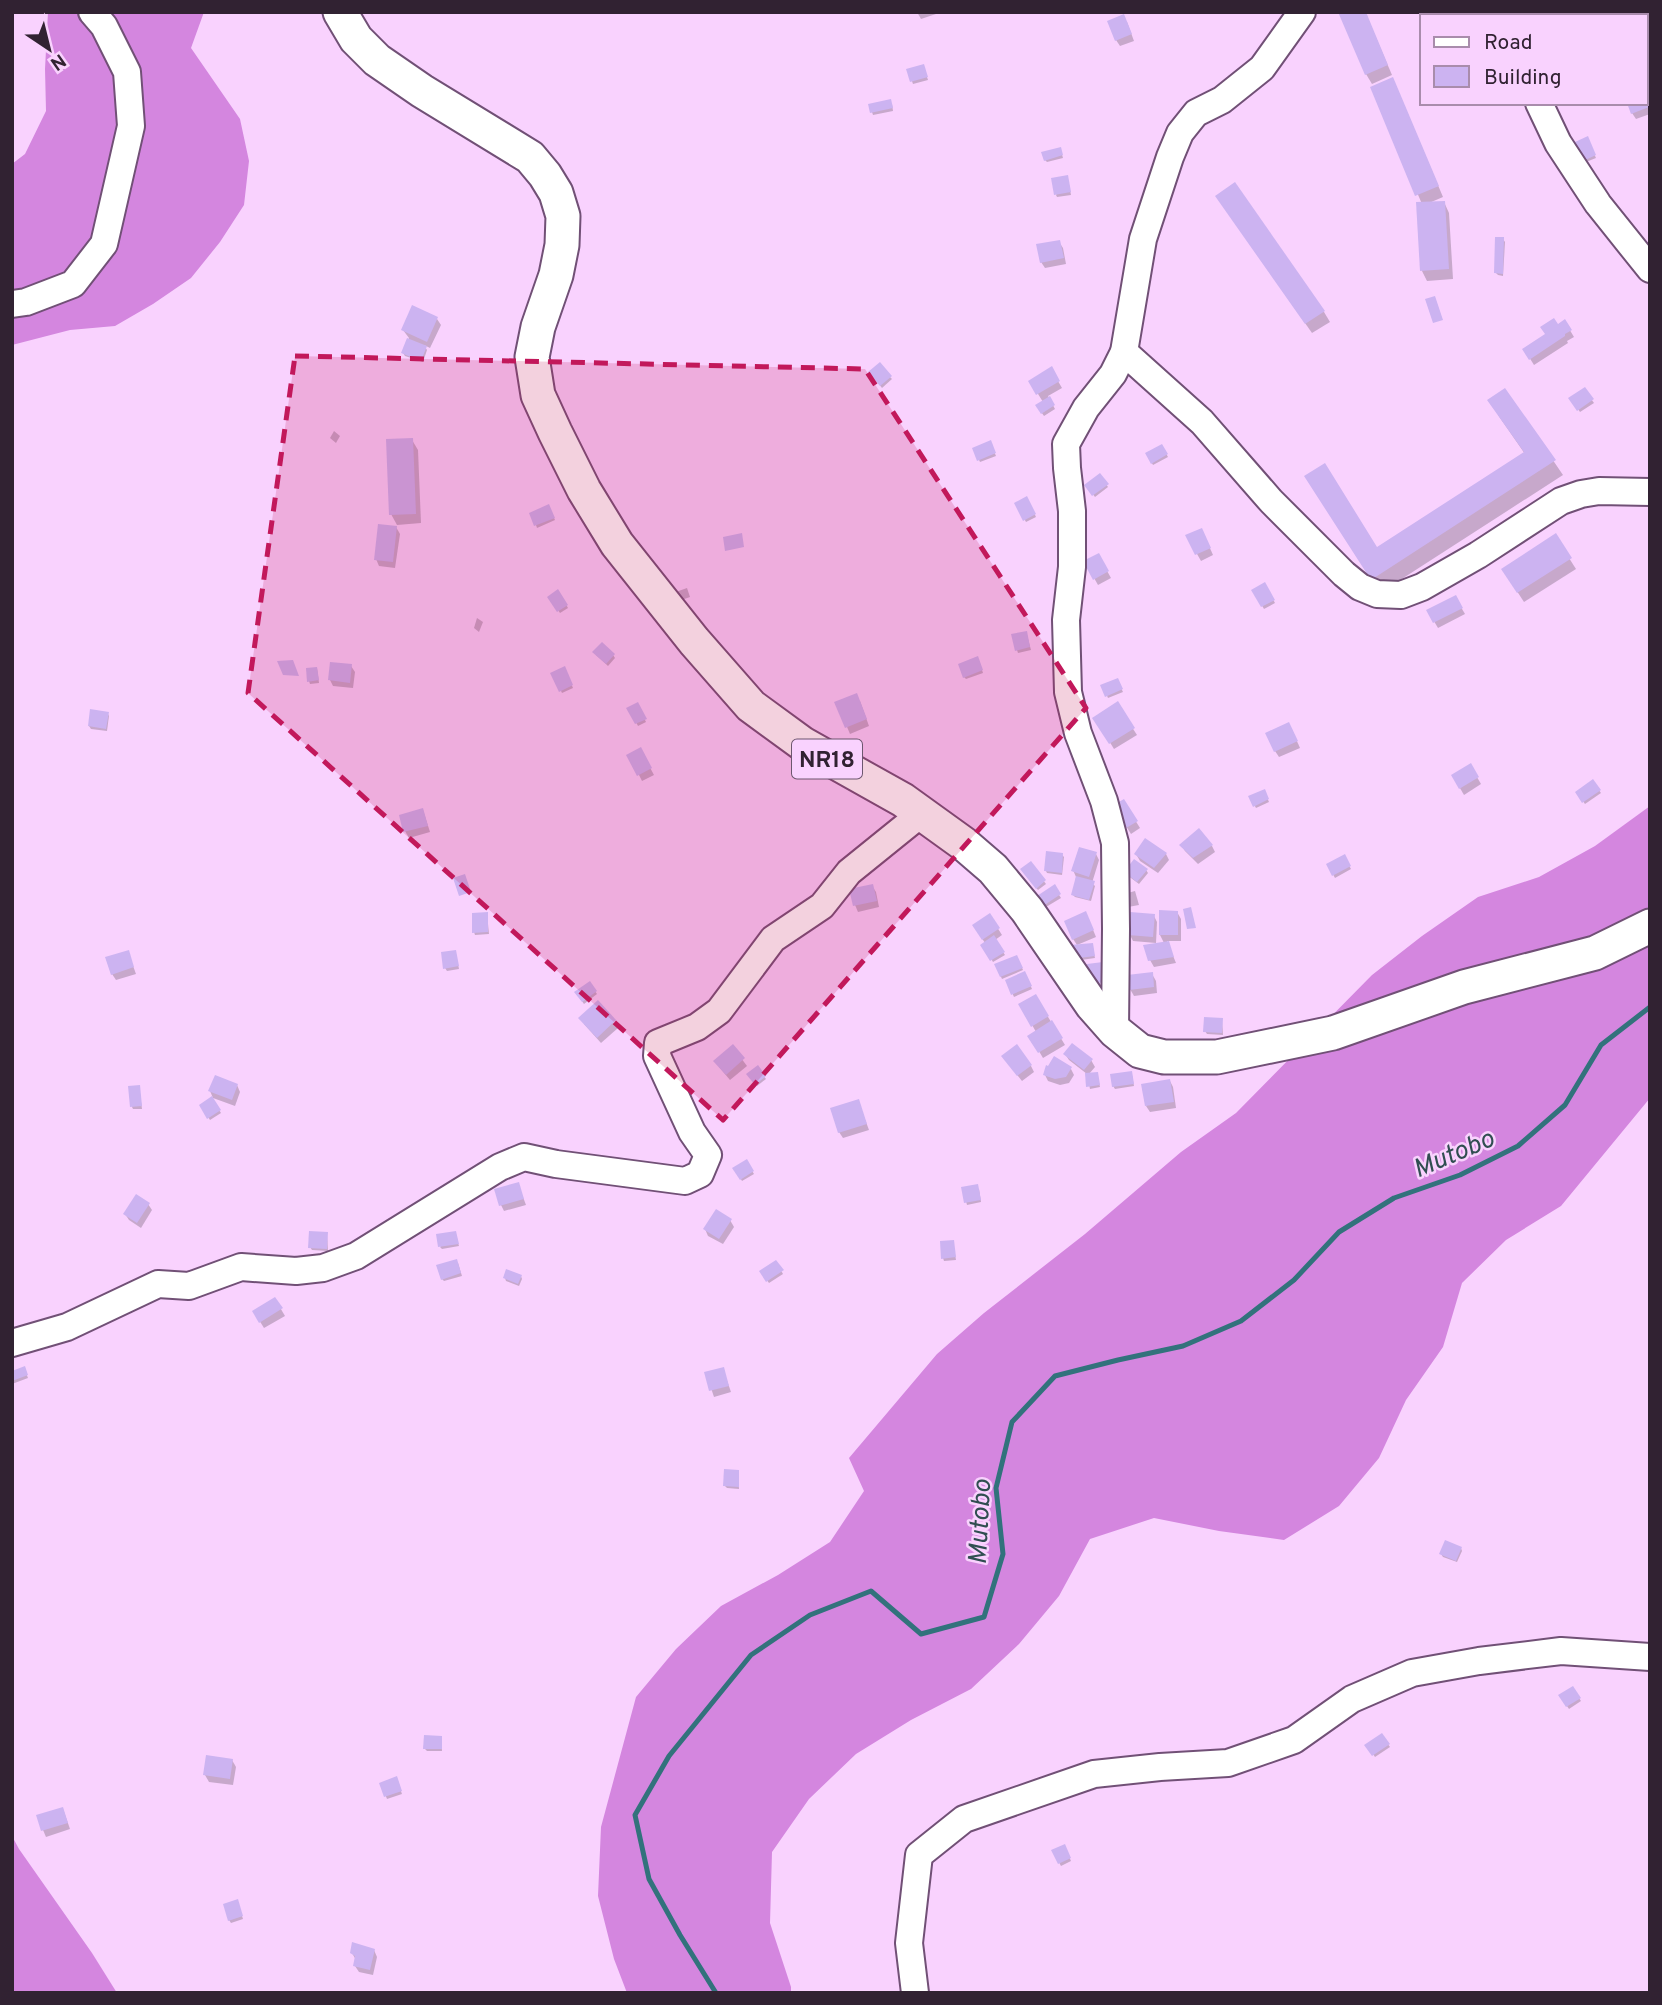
<svg xmlns="http://www.w3.org/2000/svg" width="1662" height="2005" font-family="Overpass,sans-serif">
	<style>
		.forest { fill: #d486df }
		.shadow { fill: #0003 }
		.lines { fill: none; stroke-linecap: round; stroke-linejoin: round }
		.stream { stroke: #32727c; stroke-width: 5 }
		.building { fill: #ccb3f1 }
		.minor-casing { stroke: #715076; stroke-width: 30 }
		.major-casing { stroke: #715076; stroke-width: 37 }
		.minor { stroke: #fff; stroke-width: 26 }
		.major { stroke: #fff; stroke-width: 33 }
		.marked { fill: #c2185b; fill-opacity: 0.2; stroke: #c2185b; stroke-width: 5; stroke-dasharray: 14 9; stroke-linejoin: round }
		.labels { text-anchor: middle; stroke-width: 5; stroke-linejoin: round; paint-order: stroke }
		.shield { fill: #f9d2fe; stroke: #6d576f; stroke-width: 2 }
		.shield-label { font-size: 23px; font-weight: bold; fill: #312232 }
		.water-label { font-size: 26px; font-style: italic; fill: #304e51; stroke: #f9d2fe }
	</style>
	<rect width="100%" height="100%" fill="#f9d2fe"/>
	<!-- forest -->
	<g class="forest">
		<path d="M48 12H204L191 48 240 119 249 161 244 205 220 242 191 278 153 304 115 326 70 330 12 345V164L25 154 46 111 45 69Z"/>
		<path d="M1650 806V1098L1561 1206 1506 1240 1462 1283 1443 1347 1406 1400 1379 1458 1339 1506 1284 1540 1219 1531 1154 1518 1090 1539 1059 1596 1019 1644 971 1689 911 1720 856 1754 809 1799 772 1852 770 1923 791 1987V1993H627L614 1959 598 1896 601 1827 636 1697 676 1649 721 1606 778 1575 830 1542 864 1491 849 1458 937 1354 984 1313 1085 1234 1181 1152 1236 1113 1372 975 1422 936 1478 897 1539 877 1595 846Z"/>
		<path d="M12 1836 19 1849 92 1953 117 1993H12Z"/>
	</g>
	<!-- shadow -->
	<g class="shadow">
		<path d="M917 12H938L939 13 921 19Z"/>
		<path d="M1365 12 1392 75 1372 84 1366 74Z"/>
		<path d="M1127 22 1134 41 1120 46 1116 40Z"/>
		<path d="M924 68 928 80 913 84 908 70Z"/>
		<path d="M1393 79 1443 197 1429 203 1444 202 1449 213 1453 279 1427 281 1422 271V204L1372 88Z"/>
		<path d="M1646 100 1650 114 1636 119 1632 113 1646 103Z"/>
		<path d="M892 104 893 111 873 115 872 112Z"/>
		<path d="M1587 139 1596 158 1586 162 1577 143Z"/>
		<path d="M1061 151 1063 158 1047 162 1045 160Z"/>
		<path d="M1068 179 1071 195 1057 197 1056 195Z"/>
		<path d="M1223 206 1324 312 1330 322 1312 333Z"/>
		<path d="M1503 239 1505 242 1503 276 1498 275 1496 273Z"/>
		<path d="M1059 242 1063 248 1066 264 1045 268 1041 262Z"/>
		<path d="M437 319 441 325 430 348 424 345 427 350 423 362 405 356 403 353 409 338 403 330Z"/>
		<path d="M1565 322 1574 337 1567 341 1568 343 1534 365 1524 349Z"/>
		<path d="M1051 369 1062 388 1048 396 1055 409 1044 416 1037 406 1043 402 1030 381Z"/>
		<path d="M872 375 890 377 892 379 882 388Z"/>
		<path d="M1584 389 1594 403 1580 412 1571 399Z"/>
		<path d="M1505 390 1563 475 1380 593 1315 491 1376 549 1525 454 1498 415Z"/>
		<path d="M334 431 340 436 336 443 330 438Z"/>
		<path d="M412 440 418 450 421 523 397 525 391 514Z"/>
		<path d="M990 442 996 456 980 462 974 449Z"/>
		<path d="M1162 446 1168 457 1153 465 1147 454Z"/>
		<path d="M1100 475 1108 487 1095 497 1086 485Z"/>
		<path d="M1027 498 1036 517 1026 522 1016 503Z"/>
		<path d="M549 507 555 520 537 528 536 525Z"/>
		<path d="M396 527 400 534 395 568 379 566 376 559Z"/>
		<path d="M1187 536 1205 537 1213 555 1201 561Z"/>
		<path d="M1555 536 1576 569 1524 602 1509 579Z"/>
		<path d="M1098 555 1111 578 1098 585 1085 562Z"/>
		<path d="M1264 584 1275 603 1264 609 1253 590Z"/>
		<path d="M687 588 690 597 676 602 673 593Z"/>
		<path d="M558 591 568 608 560 613 549 597Z"/>
		<path d="M1455 597 1465 614 1438 628 1428 611Z"/>
		<path d="M477 618 483 622 479 632 474 628Z"/>
		<path d="M1027 635 1031 650 1018 653 1017 650Z"/>
		<path d="M596 655H613L615 658 608 666Z"/>
		<path d="M979 661 983 673 966 679 964 677Z"/>
		<path d="M351 666 355 672 353 688 333 686 330 680Z"/>
		<path d="M317 668 319 683 310 684 309 681Z"/>
		<path d="M564 668 573 688 562 693 553 674Z"/>
		<path d="M1117 680 1123 692 1108 698 1103 686Z"/>
		<path d="M860 701 869 726 850 734 837 703Z"/>
		<path d="M637 704 646 722 638 726 629 709Z"/>
		<path d="M1117 704 1137 735 1114 749 1095 718Z"/>
		<path d="M108 714 109 716 107 731 91 729 89 726Z"/>
		<path d="M1292 730 1300 748 1279 757 1275 751Z"/>
		<path d="M640 749 654 775 642 781 629 755Z"/>
		<path d="M1470 765 1481 784 1464 795 1453 776Z"/>
		<path d="M1593 782 1601 793 1585 804 1577 793Z"/>
		<path d="M1264 791 1269 802 1256 808 1250 797Z"/>
		<path d="M1123 801 1140 828 1131 834 1114 807Z"/>
		<path d="M423 810 430 832 409 838 405 831Z"/>
		<path d="M1181 845 1212 846 1215 852 1198 864 1185 851Z"/>
		<path d="M1096 854 1099 860 1092 883 1095 886 1091 901 1075 897 1073 895 1076 877 1073 870Z"/>
		<path d="M1136 854H1166L1169 860 1158 873 1140 861Z"/>
		<path d="M1062 855 1064 857 1062 875 1047 873 1046 871Z"/>
		<path d="M1344 857 1351 869 1335 878 1328 865Z"/>
		<path d="M1030 863 1046 884 1038 890 1023 872Z"/>
		<path d="M1146 870 1148 873 1139 884 1127 875Z"/>
		<path d="M872 886 876 892 879 907 858 912 855 905Z"/>
		<path d="M1054 887 1061 898 1046 907 1039 896Z"/>
		<path d="M1135 891 1139 905 1128 907 1124 894Z"/>
		<path d="M1177 912 1181 919V941H1167L1176 963 1154 967 1150 960 1164 943 1160 935Z"/>
		<path d="M487 914 489 934 475 935 474 932Z"/>
		<path d="M990 916 1002 935 995 940 1005 955 993 962 983 945 985 943 974 926Z"/>
		<path d="M1154 916 1157 922 1156 943 1133 941 1130 935Z"/>
		<path d="M1089 920 1096 937 1077 945 1073 939Z"/>
		<path d="M1092 945 1095 958 1074 961Z"/>
		<path d="M128 952 136 974 116 980 112 974Z"/>
		<path d="M456 954 459 969 447 971 445 968Z"/>
		<path d="M1017 957 1023 970 1002 979 996 965Z"/>
		<path d="M1025 974 1032 989 1014 997 1007 981Z"/>
		<path d="M1152 974 1156 981 1157 993 1134 996 1130 989Z"/>
		<path d="M589 983 597 994 584 1004 576 993Z"/>
		<path d="M1036 997 1065 1045 1043 1058 1030 1036 1036 1032 1021 1005Z"/>
		<path d="M598 1003 618 1028 601 1043 584 1024Z"/>
		<path d="M1222 1020 1223 1035 1207 1034 1205 1031Z"/>
		<path d="M732 1046 747 1066 730 1080 719 1067Z"/>
		<path d="M1065 1054 1091 1060 1095 1067 1089 1074 1097 1073 1100 1087 1090 1089 1087 1074 1069 1060Z"/>
		<path d="M1007 1062 1031 1066 1034 1072 1022 1081Z"/>
		<path d="M757 1068 766 1079 757 1086 749 1074Z"/>
		<path d="M1071 1069 1074 1075 1069 1083 1060 1085 1048 1081 1045 1075Z"/>
		<path d="M1132 1075 1134 1086 1115 1089 1113 1086Z"/>
		<path d="M1170 1081 1173 1087 1176 1108 1150 1112 1146 1106Z"/>
		<path d="M237 1085 240 1092 235 1106 213 1098 210 1091Z"/>
		<path d="M139 1086 142 1109H133L132 1107Z"/>
		<path d="M212 1099 221 1113 210 1120 201 1106Z"/>
		<path d="M858 1101 869 1130 843 1138 839 1132Z"/>
		<path d="M746 1161 754 1174 742 1181 735 1169Z"/>
		<path d="M518 1184 526 1205 504 1211 501 1205Z"/>
		<path d="M963 1189H979L981 1202 967 1205Z"/>
		<path d="M148 1204 152 1210 141 1228 129 1220 125 1214Z"/>
		<path d="M730 1220 734 1227 723 1244 708 1236 705 1229Z"/>
		<path d="M455 1232 459 1246 442 1249 440 1247Z"/>
		<path d="M327 1234 328 1251 312 1250 310 1247Z"/>
		<path d="M953 1242 956 1260 944 1261 943 1258Z"/>
		<path d="M776 1262 783 1274 769 1283 761 1272Z"/>
		<path d="M458 1263 462 1276 444 1281 442 1279Z"/>
		<path d="M521 1276 522 1279 519 1286 506 1281 505 1278Z"/>
		<path d="M275 1299 285 1316 264 1328 254 1312Z"/>
		<path d="M24 1368 28 1378 12 1384V1373Z"/>
		<path d="M723 1369 731 1392 714 1397 706 1373Z"/>
		<path d="M738 1472 739 1489 727 1488 725 1486Z"/>
		<path d="M1461 1548 1462 1551 1457 1562 1443 1557 1441 1554Z"/>
		<path d="M1572 1688 1581 1701 1569 1709 1560 1696Z"/>
		<path d="M1381 1735 1390 1747 1375 1757 1367 1745Z"/>
		<path d="M441 1738 442 1751H427L425 1749Z"/>
		<path d="M232 1760 236 1767 233 1785 209 1782 205 1775Z"/>
		<path d="M397 1781 402 1794 387 1799 381 1784Z"/>
		<path d="M63 1809 70 1829 46 1837 43 1830Z"/>
		<path d="M1064 1846 1071 1861 1061 1866 1053 1851Z"/>
		<path d="M238 1904 243 1919 231 1923 229 1920Z"/>
		<path d="M374 1950 377 1957 373 1975 359 1972 355 1966 356 1960 352 1953Z"/>
	</g>
	<g class="lines">
		<!-- stream -->
		<path class="stream" d="M716 1993 680 1935 649 1879 635 1815 669 1756 751 1655 810 1615 871 1591 921 1634 984 1617 1003 1554 996 1488 1012 1422 1055 1376 1118 1360 1183 1346 1241 1321 1294 1280 1339 1232 1394 1198 1460 1175 1518 1146 1565 1105 1601 1045 1650 1007"/>
	</g>
	<!-- building -->
	<g class="building">
		<path d="M1338 12H1366L1388 65 1365 75Z"/>
		<path d="M1124 14 1132 34 1115 41 1107 21Z"/>
		<path d="M924 64 928 77 910 82 906 69Z"/>
		<path d="M1393 77 1439 186 1415 196 1370 87Z"/>
		<path d="M891 99 893 108 870 113 868 104Z"/>
		<path d="M1627 103H1647L1649 107 1631 114Z"/>
		<path d="M1588 136 1596 155 1583 161 1575 142Z"/>
		<path d="M1061 147 1063 155 1044 161 1041 152Z"/>
		<path d="M1068 175 1071 192 1054 195 1051 178Z"/>
		<path d="M1235 182 1325 311 1305 324 1215 196Z"/>
		<path d="M1445 201 1449 269 1420 271 1416 202Z"/>
		<path d="M1495 237H1504L1503 274 1494 273Z"/>
		<path d="M1060 240 1064 258 1040 263 1036 244Z"/>
		<path d="M1435 296 1443 320 1433 323 1425 299Z"/>
		<path d="M412 305 438 317 427 342 401 330Z"/>
		<path d="M1554 318 1558 324 1565 319 1572 330 1565 334V336L1529 360 1522 349 1545 334 1540 327Z"/>
		<path d="M407 338 427 346 421 361 401 353Z"/>
		<path d="M880 362 892 376 880 386 868 372Z"/>
		<path d="M1052 366 1060 381 1036 395 1028 381Z"/>
		<path d="M1585 387 1594 399 1577 411 1568 398Z"/>
		<path d="M1505 388 1556 460 1371 580 1304 476 1325 463 1377 547 1524 452 1487 400Z"/>
		<path d="M1050 396 1055 405 1041 414 1035 405Z"/>
		<path d="M413 438 416 514 389 515 386 439Z"/>
		<path d="M991 440 996 453 977 461 972 448Z"/>
		<path d="M1162 444 1168 454 1151 464 1145 453Z"/>
		<path d="M1100 473 1109 484 1092 496 1084 485Z"/>
		<path d="M1027 496 1036 514 1023 521 1014 503Z"/>
		<path d="M549 504 555 518 534 526 529 513Z"/>
		<path d="M378 524 397 526 393 562 374 560Z"/>
		<path d="M1202 528 1211 548 1195 555 1185 535Z"/>
		<path d="M742 533 744 547 725 551 723 537Z"/>
		<path d="M1556 533 1572 558 1517 593 1501 569Z"/>
		<path d="M1099 553 1109 571 1093 580 1083 561Z"/>
		<path d="M1265 582 1275 600 1261 607 1251 590Z"/>
		<path d="M558 589 568 605 557 612 547 597Z"/>
		<path d="M1456 595 1463 608 1433 623 1426 610Z"/>
		<path d="M1027 631 1030 647 1015 651 1011 634Z"/>
		<path d="M602 642 615 654 606 664 592 652Z"/>
		<path d="M978 656 983 670 963 678 958 664Z"/>
		<path d="M293 660 299 676 283 675 277 661Z"/>
		<path d="M330 662 352 664 350 683 328 680Z"/>
		<path d="M565 666 573 685 559 692 550 673Z"/>
		<path d="M317 667 319 680 307 682 306 668Z"/>
		<path d="M1118 678 1123 689 1105 697 1100 685Z"/>
		<path d="M857 693 867 719 845 728 834 702Z"/>
		<path d="M1118 701 1135 728 1109 744 1092 718Z"/>
		<path d="M638 702 647 719 635 724 626 708Z"/>
		<path d="M90 709 109 712 106 729 88 726Z"/>
		<path d="M1289 722 1298 741 1274 752 1265 733Z"/>
		<path d="M641 747 652 768 637 776 626 755Z"/>
		<path d="M1471 763 1479 777 1459 789 1451 775Z"/>
		<path d="M1593 779 1601 790 1582 803 1575 792Z"/>
		<path d="M1265 789 1269 799 1253 807 1248 796Z"/>
		<path d="M1124 799 1138 821 1126 828 1112 806Z"/>
		<path d="M423 808 428 826 403 832 399 815Z"/>
		<path d="M1199 828 1213 845 1193 858 1179 845Z"/>
		<path d="M1145 838 1167 853 1154 868 1134 854Z"/>
		<path d="M1079 847 1097 852 1089 877 1071 871Z"/>
		<path d="M1046 851 1063 853 1062 873 1044 871Z"/>
		<path d="M1345 854 1351 866 1332 876 1326 864Z"/>
		<path d="M1134 859 1148 869 1137 882 1124 872Z"/>
		<path d="M1031 861 1046 880 1036 889 1020 869Z"/>
		<path d="M465 874 471 892 459 896 453 878Z"/>
		<path d="M1076 876 1095 881 1089 900 1071 895Z"/>
		<path d="M873 884 877 901 853 906 849 889Z"/>
		<path d="M1055 884 1061 894 1043 906 1037 896Z"/>
		<path d="M1191 907 1196 928 1187 929 1183 909Z"/>
		<path d="M1159 910 1178 911V935H1159Z"/>
		<path d="M1086 911 1094 930 1072 940 1064 921Z"/>
		<path d="M488 912V932L472 933V913Z"/>
		<path d="M1130 912 1155 914 1153 937 1128 935Z"/>
		<path d="M990 913 1000 928 982 940 972 925Z"/>
		<path d="M994 935 1005 952 990 961 980 945Z"/>
		<path d="M1169 941 1174 957 1148 961 1143 945Z"/>
		<path d="M1093 943 1095 956 1071 959 1070 945Z"/>
		<path d="M129 950 134 967 111 975 105 957Z"/>
		<path d="M456 950 459 966 443 969 441 952Z"/>
		<path d="M1017 955 1023 968 1000 977 994 964Z"/>
		<path d="M1103 962 1106 982 1089 984 1087 964Z"/>
		<path d="M1025 971 1032 986 1011 995 1005 980Z"/>
		<path d="M1153 972 1154 987 1129 990 1127 975Z"/>
		<path d="M590 981 597 991 582 1002 574 992Z"/>
		<path d="M1036 994 1049 1016 1031 1027 1018 1004Z"/>
		<path d="M598 1000 616 1020 597 1038 578 1018Z"/>
		<path d="M1204 1017 1223 1018 1222 1033 1203 1032Z"/>
		<path d="M1052 1020 1063 1038 1038 1053 1027 1036Z"/>
		<path d="M1072 1043 1093 1059 1084 1070 1063 1054Z"/>
		<path d="M733 1044 745 1058 726 1075 713 1061Z"/>
		<path d="M1017 1044 1032 1065 1017 1076 1001 1056Z"/>
		<path d="M1054 1056 1072 1067 1066 1077 1055 1079 1043 1075 1046 1065 1048 1066Z"/>
		<path d="M758 1065 766 1076 755 1085 746 1074Z"/>
		<path d="M1132 1071 1134 1084 1112 1087 1110 1074Z"/>
		<path d="M1098 1072 1100 1085 1086 1087 1085 1073Z"/>
		<path d="M215 1075 238 1084 232 1100 208 1091Z"/>
		<path d="M1170 1079 1174 1102 1145 1106 1141 1084Z"/>
		<path d="M140 1085 142 1106 130 1107 128 1086Z"/>
		<path d="M212 1096 221 1110 207 1119 199 1105Z"/>
		<path d="M859 1099 867 1124 838 1133 830 1108Z"/>
		<path d="M747 1159 754 1171 740 1180 732 1168Z"/>
		<path d="M519 1182 524 1199 499 1206 494 1189Z"/>
		<path d="M978 1184 981 1200 964 1203 961 1187Z"/>
		<path d="M136 1194 150 1203 137 1223 123 1214Z"/>
		<path d="M716 1209 732 1219 719 1239 703 1229Z"/>
		<path d="M309 1231 328 1232 327 1249 308 1248Z"/>
		<path d="M456 1231 459 1244 438 1247 436 1234Z"/>
		<path d="M954 1240 956 1257 941 1259 940 1241Z"/>
		<path d="M457 1259 461 1273 441 1280 436 1265Z"/>
		<path d="M776 1260 784 1270 766 1282 759 1271Z"/>
		<path d="M506 1269 522 1275 518 1284 503 1278Z"/>
		<path d="M275 1297 283 1308 259 1323 252 1311Z"/>
		<path d="M25 1366 28 1375 12 1381V1371Z"/>
		<path d="M724 1367 729 1386 709 1391 704 1372Z"/>
		<path d="M724 1469 739 1470V1487L723 1486Z"/>
		<path d="M1445 1540 1462 1547 1456 1561 1439 1554Z"/>
		<path d="M1573 1686 1581 1698 1566 1707 1558 1695Z"/>
		<path d="M1382 1733 1390 1744 1372 1756 1364 1745Z"/>
		<path d="M424 1735 442 1736V1749H423Z"/>
		<path d="M206 1755 233 1759 230 1779 203 1775Z"/>
		<path d="M397 1776 402 1791 384 1797 379 1783Z"/>
		<path d="M63 1807 68 1823 41 1831 36 1815Z"/>
		<path d="M1065 1844 1071 1858 1058 1864 1051 1850Z"/>
		<path d="M238 1899 243 1916 228 1921 223 1904Z"/>
		<path d="M352 1942 375 1949 370 1970 353 1966 355 1956 350 1953Z"/>
	</g>
	<g class="lines">
		<defs>
			<g id="minor">
				<path d="M1503 12 1504 16"/>
				<path d="M1539 103 1558 143 1598 204 1650 269"/>
				<path d="M12 304 26 302 73 284 104 244 131 126 127 72 104 26 92 12"/>
				<path d="M1124 352 1202 422 1271 501 1344 574 1360 587 1377 594 1401 595 1422 587 1478 555 1561 501 1581 494 1599 491 1650 492"/>
				<path d="M1115 1031 1116 929 1115 843 1104 801 1078 733 1068 692 1066 620 1072 567V511L1067 468 1066 444 1086 408 1113 374 1124 352 1143 239 1170 157 1180 133 1196 113 1222 100 1262 68 1302 12"/>
				<path d="M12 1343 67 1327 158 1284 189 1286 241 1267 296 1271 323 1268 356 1256 500 1167 524 1157 556 1164 685 1181 700 1174 708 1155 692 1132 657 1056 658 1043 697 1027 719 1011 773 939 822 906 849 872 922 813"/>
				<path d="M915 1993 909 1943 919 1855 964 1819 1094 1774 1160 1767 1228 1763 1294 1740 1352 1699 1412 1673 1479 1661 1561 1651 1650 1657"/>
			</g>
			<path id="major" d="M340 12 356 39 377 60 422 91 530 157 545 175 556 193 563 216 562 245 556 275 538 327 532 357 538 395 555 432 584 490 617 544 694 641 751 706 803 744 903 800 964 844 993 869 1027 910 1092 1005 1115 1031 1140 1051 1164 1057H1217L1333 1033 1464 987 1595 953 1650 926"/>
		</defs>
		<!-- minor casing -->
		<use href="#minor" class="minor-casing"/>
		<!-- major casing -->
		<use href="#major" class="major-casing"/>
		<!-- minor -->
		<use href="#minor" class="minor"/>
		<!-- major -->
		<use href="#major" class="major"/>
	</g>
	<!-- marked area -->
	<path class="marked" d="M295 356 865 369 1086 708 723 1120 248 693Z"/>
	<g class="labels">
		<!-- shield labels -->
		<rect class="shield" x="792" y="739.5" width="70" height="39" rx="5"/>
		<g class="shield-label">
			<text x="827" y="767">NR18</text>
		</g>
		<!-- water labels -->
		<g class="water-label">
			<text transform="translate(1453 1153) rotate(-23)" y="9">Mutobo</text>
			<text transform="translate(979 1522) rotate(-87)" y="9">Mutobo</text>
		</g>
	</g>
	<!-- border -->
	<rect width="1662" height="2005" fill="none" stroke="#312232" stroke-width="28"/>
	<!-- legend -->
	<rect x="1420" y="14" width="228" height="91" fill="#f9d2fe" stroke="#a98cac" stroke-width="2"/>
	<rect x="1434" y="37" width="35" height="10" fill="#ffffff" stroke="#a98cac" stroke-width="2"/>
	<text x="1484" y="49" font-size="21" fill="#312232">Road</text>
	<rect x="1434" y="66" width="35" height="21" fill="#ccb3f1" stroke="#a98cac" stroke-width="2"/>
	<text x="1484" y="84" font-size="21" fill="#312232">Building</text>
	<!-- north arrow -->
	<g transform="translate(49 49) rotate(145)" stroke="#f9d2fe" stroke-width="5" paint-order="stroke">
	<path d="M0-5L12 26L0 18L-12 26Z" fill="#312232"/>
	<text y="-10" font-size="19" font-weight="bold" text-anchor="middle" fill="#312232">N</text>
	</g>
</svg>
